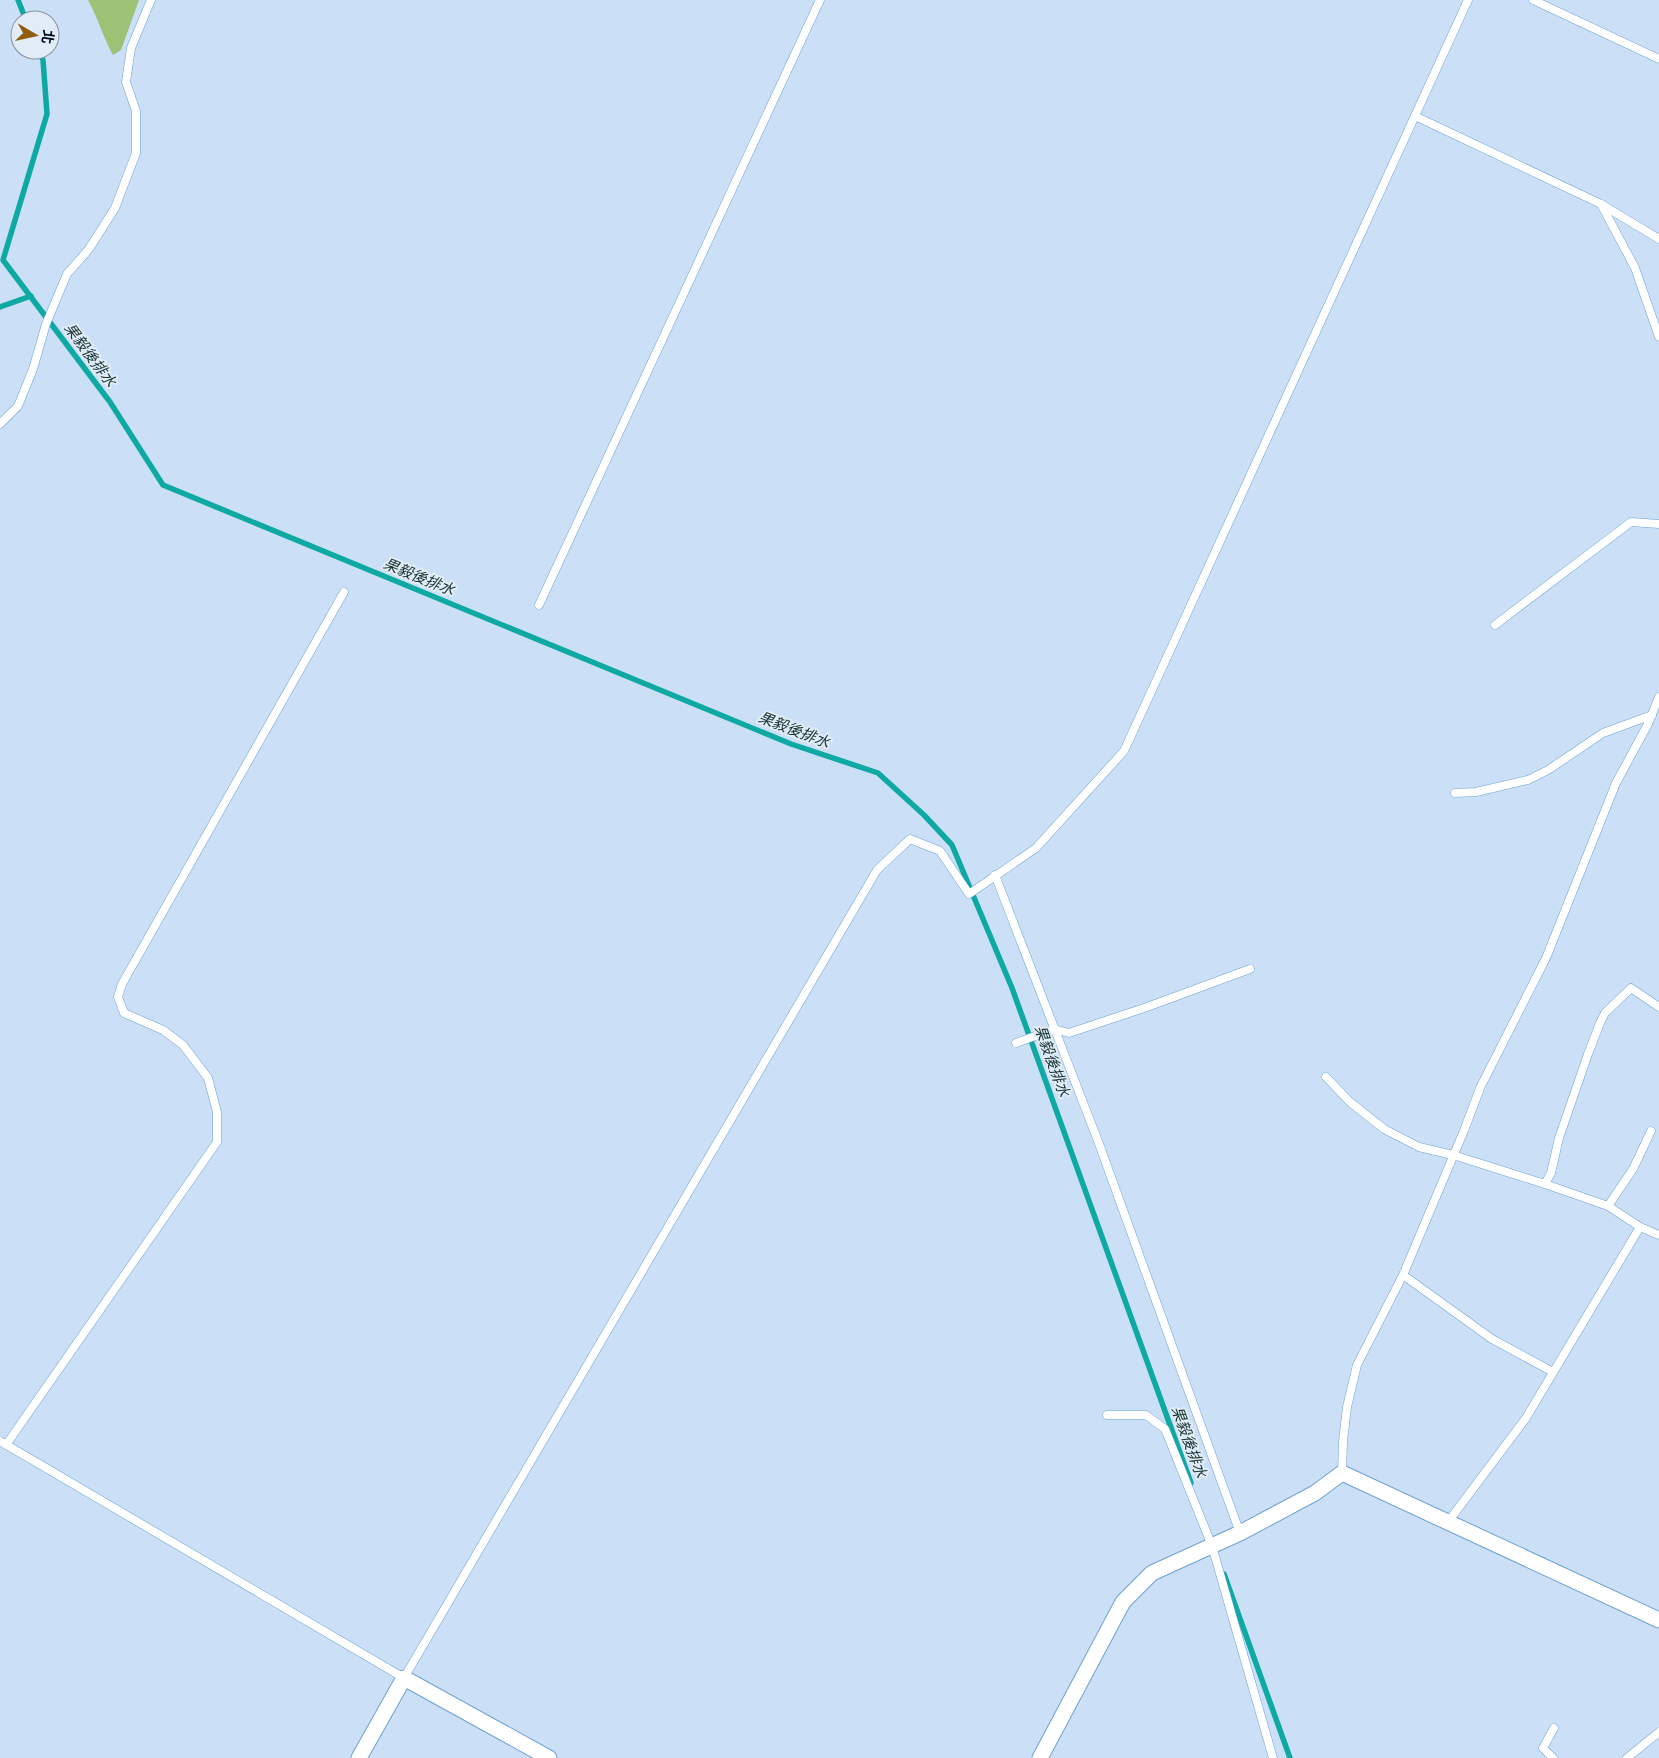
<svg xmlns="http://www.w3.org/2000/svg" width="1659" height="1758" font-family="'Archivo Narrow','Noto Sans TC',sans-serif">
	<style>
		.green { fill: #9dc175 }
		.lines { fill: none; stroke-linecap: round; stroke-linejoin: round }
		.stream { stroke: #0da9a2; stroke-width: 5.5 }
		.lane-casing { stroke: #6da1d4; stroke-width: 9 }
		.street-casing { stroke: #6da1d4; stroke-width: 17 }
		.lane { stroke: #fff; stroke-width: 8 }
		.street { stroke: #fff; stroke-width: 15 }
		.labels { text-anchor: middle; stroke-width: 4; stroke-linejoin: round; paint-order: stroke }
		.water-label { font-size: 15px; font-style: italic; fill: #183432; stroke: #e1ecf7 }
	</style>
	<rect width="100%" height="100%" fill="#cbe0f6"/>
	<!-- green -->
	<path class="green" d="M88 0H139L121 50 113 55C103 37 98 18 88 0Z"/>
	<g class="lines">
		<!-- stream -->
		<g class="stream">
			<path d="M18 0 26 20"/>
			<path d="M39 50 43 60 47 114 3 260 110 402 163 485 791 744 878 773 924 815 952 845 1012 988 1191 1483"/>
			<path d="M0 307 31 296"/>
			<path d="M1224 1574 1290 1758"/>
		</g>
		<defs>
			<g id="lane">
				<path d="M1533 0 1659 59"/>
				<path d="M1415 116 1601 204 1659 239"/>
				<path d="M1601 204 1635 268 1659 337"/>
				<path d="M0 424 18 406 33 369 46 324 67 274 89 249 115 208 136 153V111L126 82 131 48 151 0"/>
				<path d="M539 605 820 0"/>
				<path d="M1495 625 1631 522 1659 524"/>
				<path d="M1455 793 1476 792 1528 780 1548 770 1603 733 1652 715"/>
				<path d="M995 875 1098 1141 1240 1533"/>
				<path d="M1016 1043 1054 1029 1069 1033 1147 1007 1250 969"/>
				<path d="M1326 1077 1350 1102 1384 1129 1419 1147 1453 1155 1545 1184 1608 1206 1640 1227 1659 1235"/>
				<path d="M1545 1184 1551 1173 1559 1138 1588 1054 1600 1023 1605 1013 1631 988 1659 1007"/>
				<path d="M1608 1206 1633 1169 1651 1131"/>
				<path d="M1403 1275 1492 1339 1553 1372"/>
				<path d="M1107 1415H1146L1165 1429 1212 1546 1273 1758"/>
				<path d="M0 1441 404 1678 877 870 910 839 940 851 969 894 1036 848 1124 751 1468 0"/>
				<path d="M6 1445 217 1142V1112L208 1078 183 1045 163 1030 124 1013 118 997 122 984 344 592"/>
				<path d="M1342 1473 1343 1441 1347 1407 1357 1365 1403 1275 1463 1133 1481 1086 1546 958 1616 783 1648 724 1659 697"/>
				<path d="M1448 1522 1526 1418 1640 1227"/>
				<path d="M1553 1758 1543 1748 1554 1728"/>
				<path d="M1627 1758 1659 1732"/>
			</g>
			<g id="street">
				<path d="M359 1758 404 1678 549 1758"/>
				<path d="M1040 1758 1123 1602 1152 1573 1240 1533 1315 1493 1342 1473 1659 1620"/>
			</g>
		</defs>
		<!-- lane casing -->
		<use href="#lane" class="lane-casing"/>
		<!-- street casing -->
		<use href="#street" class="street-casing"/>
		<!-- lane -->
		<use href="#lane" class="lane"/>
		<!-- street -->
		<use href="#street" class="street"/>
	</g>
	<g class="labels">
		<!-- water labels -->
		<g class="water-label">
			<text transform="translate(90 355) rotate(53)" y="5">果毅後排水</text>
			<text transform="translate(419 577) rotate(22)" y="5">果毅後排水</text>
			<text transform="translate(794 730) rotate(21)" y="5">果毅後排水</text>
			<text transform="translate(1052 1061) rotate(70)" y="5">果毅後排水</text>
			<text transform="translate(1189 1442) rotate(70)" y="5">果毅後排水</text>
		</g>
	</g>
	<!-- north arrow -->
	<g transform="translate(35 35) rotate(99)"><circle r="24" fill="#e1ecf7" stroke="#8792a1"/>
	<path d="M0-4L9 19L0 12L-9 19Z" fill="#905c0e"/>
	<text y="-8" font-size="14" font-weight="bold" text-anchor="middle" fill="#000c1f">北</text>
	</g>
</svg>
